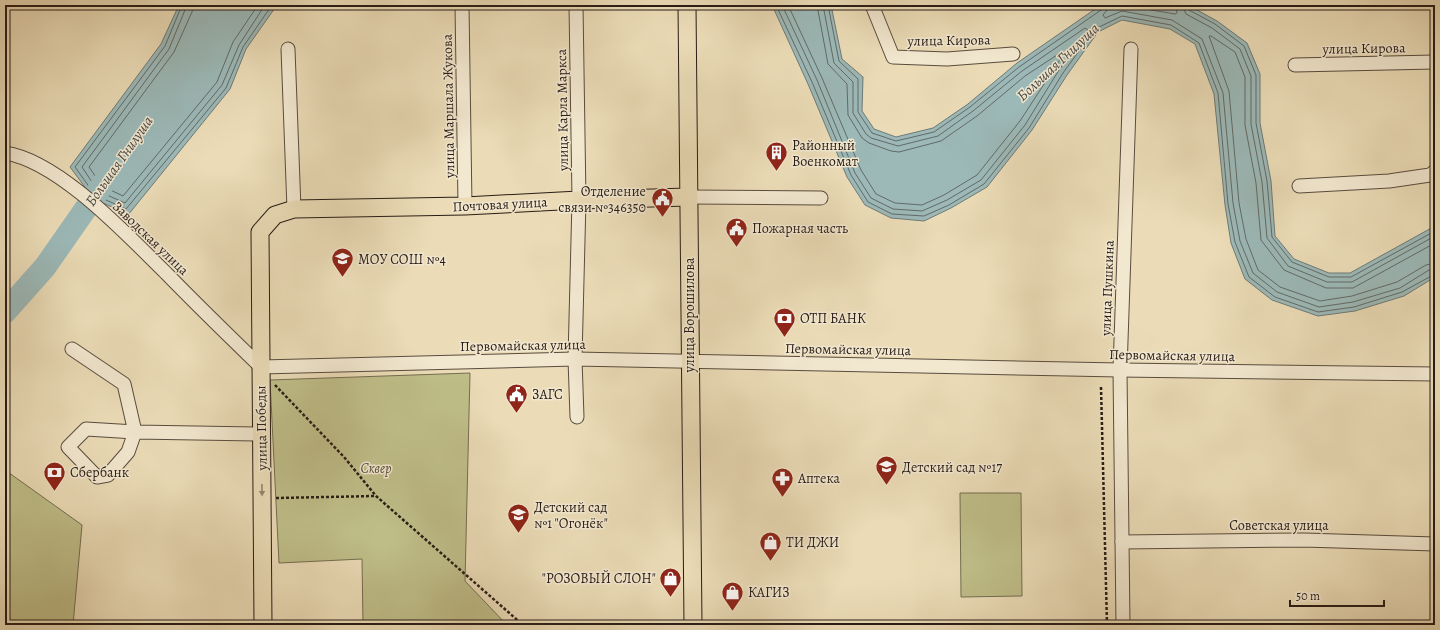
<svg xmlns="http://www.w3.org/2000/svg" width="1440" height="630" font-family="Alegreya,serif">
	<style>
		.green { fill: #bfbe89; stroke: #746d50 }
		.water { fill: #9cb9b8; stroke: #6e7a77 }
		.lines { fill: none; stroke-linecap: round; stroke-linejoin: round }
		.shore { stroke: #626a67; stroke-width: 1 }
		.river { stroke: #9cb9b8; stroke-width: 23 }
		.minor-casing { stroke: #594c3e; stroke-width: 15 }
		.major-casing { stroke: #281c16; stroke-width: 19 }
		.path { stroke: #281c16; stroke-width: 2.5; stroke-dasharray: 3 2; stroke-linecap: butt }
		.minor { stroke: #f2e8d0; stroke-width: 13 }
		.major { stroke: #ebdcb7; stroke-width: 17 }
		.oneway { fill: #93866f }
		.labels { text-anchor: middle; stroke-width: 3; stroke-linejoin: round; paint-order: stroke }
		.street-label { font-size: 14px; fill: #281c16; stroke: #f2e8d0 }
		.poi-label { font-size: 14px; fill: #281c16; stroke: #f2e8d0; text-anchor: start }
		.park-label { font-size: 14px; font-style: italic; fill: #554d38; stroke: #f2e8d0 }
		.water-label { font-size: 15px; font-style: italic; fill: #4b4b47; stroke: #f2e8d0 }
	</style>
	<rect width="100%" height="100%" fill="#ebdcb7"/>
	<filter id="stains"><feTurbulence type="fractalNoise" baseFrequency=".005" numOctaves="4"/><feColorMatrix values="0 0 0 0 .2 0 0 0 0 .09 0 0 0 0 .02 0 0 0 .5 -.17"/></filter>
	<radialGradient id="worn" r=".72"><stop offset=".6" stop-color="#630" stop-opacity="0"/><stop offset="1" stop-color="#630" stop-opacity=".3"/></radialGradient>
	<!-- green -->
	<g class="green">
		<path d="M470 373 465 581 507 625H363L362 559 279 563 270 380Z"/>
		<path d="M5 470 82 525 73 625H5Z"/>
		<path d="M960 493H1021L1022 596 961 597Z"/>
	</g>
	<!-- water -->
	<g class="water">
		<path d="M179 5H277L246 49 230 89 128 215 93 198 70 167 161 44Z"/>
		<path d="M772 5H831L842 59 863 77 862 111 874 129 896 137 933 128 968 104 1017 63 1101 5H1188L1217 21 1247 43 1260 74V123L1271 181 1275 236 1294 259 1329 273H1350L1435 226V277L1404 296 1355 311 1318 316 1272 300 1245 279 1231 243 1225 205 1214 94 1195 44 1170 29 1122 20 1098 32 1067 75 1032 130 987 187 951 208 924 221 891 218 865 205 847 177 808 84Z"/>
	</g>
	<g class="lines">
		<!-- shore -->
		<g class="shore">
			<path d="M182 5 165 46 75 167 95 195 126 209 226 88 243 47 272 5"/>
			<path d="M187 5 169 49 82 167 98 191 125 203 222 85 239 45 265 5"/>
			<path d="M193 5 192 12 174 52 89 167 102 186 123 196 217 82 233 42 258 5"/>
			<path d="M776 5 812 82 851 175 868 202 892 214 924 216 949 205 984 184 1029 128 1063 73 1095 29 1122 16 1171 25 1199 43 1218 93 1228 204 1235 242 1249 277 1275 297 1318 312 1354 307 1402 292 1435 274"/>
			<path d="M782 5 817 80 855 173 871 198 893 209 922 211 947 200 981 180 1025 125 1059 70 1088 30 1085 28 1022 71 973 111 938 136 898 146 871 138 866 134 853 113V82L834 63 823 5"/>
			<path d="M788 5 822 78 861 170 876 194 895 203 922 205 944 195 977 175 1020 121 1063 55 1060 53 1025 76 977 116 941 141 899 152 891 151 869 143 862 138 848 115 847 84 828 64 817 5"/>
			<path d="M828 5 839 61 858 79V112L872 133 896 141 934 132 970 107 1019 67 1101 10 1103 5"/>
			<path d="M1108 5 1107 10 1103 15 1105 18 1122 11 1172 20 1202 39 1223 93 1233 203 1240 241 1253 273 1277 292 1319 307 1353 302 1400 288 1429 270 1435 269"/>
			<path d="M1122 5 1175 14 1177 13 1176 5"/>
			<path d="M1182 5 1186 14 1212 28 1240 49 1251 76V124L1262 182 1267 238 1288 266 1327 282H1352L1435 236"/>
			<path d="M1187 5 1189 10 1215 24 1244 46 1256 75V123L1267 181 1272 237 1292 262 1329 277H1351L1435 231"/>
			<path d="M1435 243 1353 288H1326L1284 270 1261 240 1256 183 1245 125V77L1235 52 1211 36H1209L1229 91 1239 203 1246 239 1258 270 1280 287 1320 301 1352 296 1397 282 1426 265 1435 263"/>
		</g>
		<!-- river -->
		<path class="river" d="M5 312 45 267 105 181"/>
		<defs>
			<g id="minor">
				<path d="M462 5 465 206"/>
				<path d="M576 5 579 200 575 359 577 417"/>
				<path d="M872 5 893 57 947 59 1013 54"/>
				<path d="M288 49 294 209"/>
				<path d="M1295 65 1435 62"/>
				<path d="M5 153C59 161 127 235 166 273 197 305 229 336 261 367L575 359 1120 370 1435 374"/>
				<path d="M1299 186 1389 181 1430 175 1435 171"/>
				<path d="M689 197 821 198"/>
				<path d="M72 349 124 384 135 432 128 452 108 475 97 477 68 447 86 429 135 432 261 434"/>
				<path d="M1122 542 1304 540 1435 544"/>
				<path d="M1123 625 1120 370 1131 49"/>
			</g>
			<g id="major">
				<path d="M687 5C690 212 690 418 693 625"/>
				<path d="M263 625 260 232 275 215 294 209 465 206 579 200 689 197"/>
			</g>
		</defs>
		<!-- minor casing -->
		<use href="#minor" class="minor-casing"/>
		<!-- major casing -->
		<use href="#major" class="major-casing"/>
		<!-- path -->
		<g class="path">
			<path d="M275 385 344 457 376 496 523 625"/>
			<path d="M1101 387 1107 625"/>
			<path d="M276 498 375 496"/>
		</g>
		<!-- minor -->
		<use href="#minor" class="minor"/>
		<!-- major -->
		<use href="#major" class="major"/>
	</g>
	<!-- one-way arrows -->
	<defs><path id="oneway-solid" d="M-6-.8H1V-3.2L6.5 0L1 3.2V.8H-6Z"/></defs>
	<use class="oneway" href="#oneway-solid" transform="translate(262 490) rotate(89)"/>
	<!-- icons -->
	<defs>
		<symbol id="building-pin" viewBox="-11 -11 22 30"><path d="M0 17L-7.5 6A9.5 9.5 0 1 1 7.5 6Z" fill="#8f2418" stroke="#f2e8d0"/><path d="M-4-6H4V6H1V3H-1V6H-4ZM-2.5-4.3h1.7v1.8h-1.7ZM.8-4.3h1.7v1.8H.8ZM-2.5-1h1.7V.8h-1.7ZM.8-1h1.7V.8H.8Z" fill="#fff"/></symbol>
		<symbol id="civic-pin" viewBox="-11 -11 22 30"><path d="M0 17L-7.5 6A9.5 9.5 0 1 1 7.5 6Z" fill="#8f2418" stroke="#f2e8d0"/><path d="M-.6-6.5H3V-4.5H.6V-3L4-1V1h2V6H-6V1h2V-1L-.6-3ZM-1.2 2.5V6h2.4V2.5Z" fill="#fff"/></symbol>
		<symbol id="school-pin" viewBox="-11 -11 22 30"><path d="M0 17L-7.5 6A9.5 9.5 0 1 1 7.5 6Z" fill="#8f2418" stroke="#f2e8d0"/><path d="M0-5L7-2L0 1L-7-2ZM-4 1L0 2.5L4 1V4Q0 6-4 4Z" fill="#fff"/></symbol>
		<symbol id="bank-pin" viewBox="-11 -11 22 30"><path d="M0 17L-7.5 6A9.5 9.5 0 1 1 7.5 6Z" fill="#8f2418" stroke="#f2e8d0"/><path d="M-6-4H6V4H-6ZM0-2.3a2.3 2.3 0 1 0 0 4.6a2.3 2.3 0 1 0 0-4.6Z" fill="#fff"/></symbol>
		<symbol id="pharmacy-pin" viewBox="-11 -11 22 30"><path d="M0 17L-7.5 6A9.5 9.5 0 1 1 7.5 6Z" fill="#8f2418" stroke="#f2e8d0"/><path d="M-2-6h4v4h4v4h-4v4h-4v-4h-4v-4h4Z" fill="#fff"/></symbol>
		<symbol id="shop-pin" viewBox="-11 -11 22 30"><path d="M0 17L-7.5 6A9.5 9.5 0 1 1 7.5 6Z" fill="#8f2418" stroke="#f2e8d0"/><path d="M-5-2.5h2.3a2.7 3.5 0 0 1 5.4 0H5L5.5 6h-11ZM-1.5-2.5h3a1.5 2.3 0 0 0-3 0Z" fill="#fff"/></symbol>
	</defs>
	<g fill-rule="evenodd">
		<use href="#building-pin" x="764" y="140" width="25" height="34"/>
		<use href="#civic-pin" x="650" y="186" width="25" height="34"/>
		<use href="#civic-pin" x="724" y="216" width="25" height="34"/>
		<use href="#school-pin" x="330" y="246" width="25" height="34"/>
		<use href="#bank-pin" x="772" y="306" width="25" height="34"/>
		<use href="#civic-pin" x="504" y="382" width="25" height="34"/>
		<use href="#school-pin" x="874" y="454" width="25" height="34"/>
		<use href="#bank-pin" x="42" y="460" width="25" height="34"/>
		<use href="#pharmacy-pin" x="770" y="466" width="25" height="34"/>
		<use href="#school-pin" x="506" y="502" width="25" height="34"/>
		<use href="#shop-pin" x="758" y="530" width="25" height="34"/>
		<use href="#shop-pin" x="658" y="566" width="25" height="34"/>
		<use href="#shop-pin" x="720" y="580" width="25" height="34"/>
	</g>
	<g class="labels">
		<!-- street labels -->
		<g class="street-label">
			<text transform="translate(949 40) rotate(-1)" y="5">улица Кирова</text>
			<text transform="translate(1364 48) rotate(-1)" y="5">улица Кирова</text>
			<text transform="translate(448 106) rotate(-91)" y="5">улица Маршала Жукова</text>
			<text transform="translate(562 110) rotate(-91)" y="5">улица Карла Маркса</text>
			<text transform="translate(500 204) rotate(-3)" y="5">Почтовая улица</text>
			<text transform="translate(151 238) rotate(44)" y="5">Заводская улица</text>
			<text transform="translate(1107 288) rotate(-88)" y="5">улица Пушкина</text>
			<text transform="translate(689 315) rotate(-90)" y="5">улица Ворошилова</text>
			<text transform="translate(523 345) rotate(-1)" y="5">Первомайская улица</text>
			<text transform="translate(848 349) rotate(1)" y="5">Первомайская улица</text>
			<text transform="translate(1172 355) rotate(1)" y="5">Первомайская улица</text>
			<text transform="translate(261 428) rotate(-91)" y="5">улица Победы</text>
			<text x="1279" y="530">Советская улица</text>
		</g>
		<!-- poi labels -->
		<g class="poi-label">
			<text x="792" y="150">Районный<tspan x="792" dy="16">Военкомат</tspan></text>
			<text x="646" y="196" text-anchor="end">Отделение<tspan x="646" dy="16">связи №346350</tspan></text>
			<text x="752" y="233">Пожарная часть</text>
			<text x="358" y="264">МОУ СОШ №4</text>
			<text x="800" y="323">ОТП БАНК</text>
			<text x="532" y="399">ЗАГС</text>
			<text x="902" y="472">Детский сад №17</text>
			<text x="70" y="477">Сбербанк</text>
			<text x="798" y="483">Аптека</text>
			<text x="534" y="512">Детский сад<tspan x="534" dy="16">№1 "Огонёк"</tspan></text>
			<text x="786" y="547">ТИ ДЖИ</text>
			<text x="656" y="583" text-anchor="end">"РОЗОВЫЙ СЛОН"</text>
			<text x="748" y="597">КАГИЗ</text>
		</g>
		<!-- park labels -->
		<g class="park-label">
			<text x="376" y="473">Сквер</text>
		</g>
		<!-- water labels -->
		<g class="water-label">
			<text transform="translate(1058 62) rotate(-43)" y="5">Большая Гнилуша</text>
			<text transform="translate(119 161) rotate(-55)" y="5">Большая Гнилуша</text>
		</g>
	</g>
	<!-- margin -->
	<rect width="1440" height="630" fill="none" stroke="#ebdcb7" stroke-width="20"/>
	<rect x="6" y="6" width="1428" height="618" fill="none" stroke="#281c16" stroke-width="2"/>
	<rect x="10" y="10" width="1420" height="610" fill="none" stroke="#281c16"/>
	<!-- scale -->
	<path d="M1290 600v6h94v-6" fill="none" stroke="#281c16" stroke-width="2"/>
	<text x="1296" y="600" font-size="12" fill="#281c16" stroke="#f2e8d0" stroke-width="3" paint-order="stroke">50 m</text>
	<rect width="100%" height="100%" filter="url(#stains)"/>
	<rect width="100%" height="100%" fill="url(#worn)"/>
</svg>
